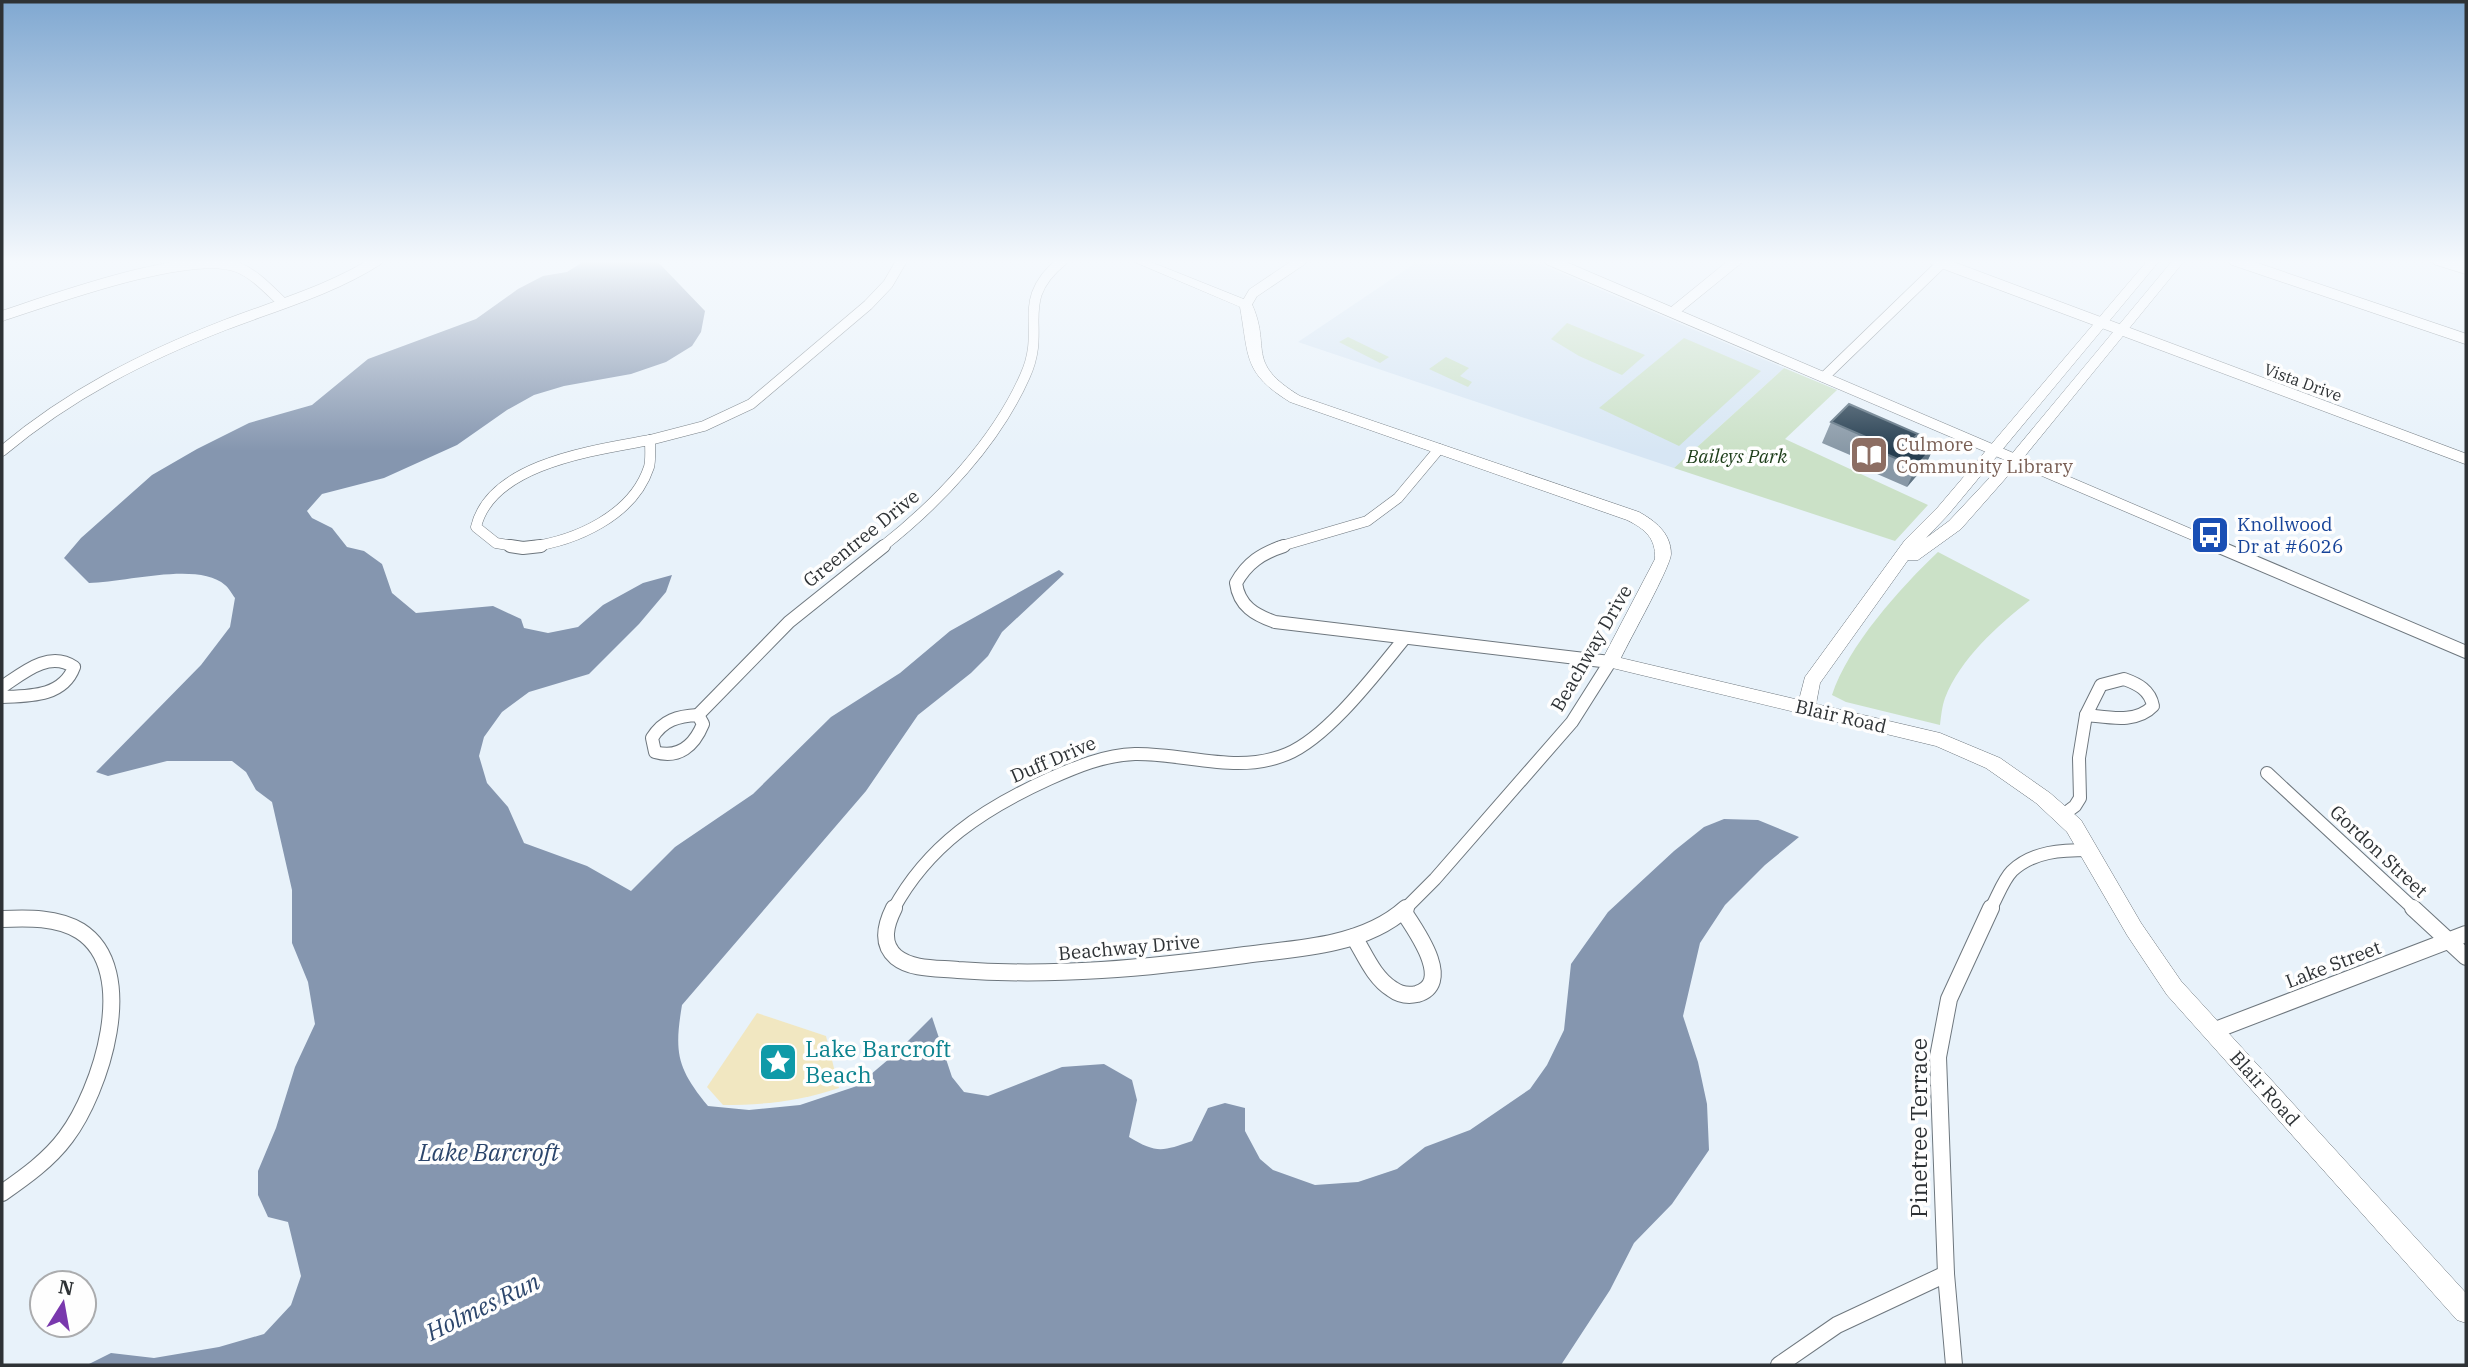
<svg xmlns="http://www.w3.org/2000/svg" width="2468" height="1367" font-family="'IBM Plex Serif',serif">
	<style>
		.built { fill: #d7e6f4 }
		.green { fill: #cbe1c7 }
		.sand { fill: #f1e7c1 }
		.water { fill: #8596af }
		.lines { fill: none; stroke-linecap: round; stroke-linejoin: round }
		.street-far2-casing { stroke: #6e777e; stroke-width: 11 }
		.street-far1-casing { stroke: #6e777e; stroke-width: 14 }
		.street-casing { stroke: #6e777e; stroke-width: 18 }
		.secondary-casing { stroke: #6e777e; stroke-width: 1 }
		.street-far2 { stroke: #fff; stroke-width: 10 }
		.street-far1 { stroke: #fff; stroke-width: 12 }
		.street { stroke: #fff; stroke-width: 16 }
		.secondary { fill: #fff; fill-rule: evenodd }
		.wall { fill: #8898a6 }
		.shaded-wall { fill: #617584 }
		.building { fill: #273f51; stroke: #617584; stroke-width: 2 }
		.labels { text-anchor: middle; stroke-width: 7; stroke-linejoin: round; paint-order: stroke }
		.far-street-label { font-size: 16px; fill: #2e3235; stroke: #fefefe }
		.education-label { font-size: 19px; fill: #785e54; stroke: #fefefe; text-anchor: start }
		.park-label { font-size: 19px; font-style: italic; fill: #1c3d18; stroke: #fefefe }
		.transit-label { font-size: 19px; fill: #164399; stroke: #fefefe; text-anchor: start }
		.street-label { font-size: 19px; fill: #2e3235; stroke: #fefefe }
		.near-culture-label { font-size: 23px; fill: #0d838f; stroke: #fefefe; text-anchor: start }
		.near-street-label { font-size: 23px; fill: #2e3235; stroke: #fefefe }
		.near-water-label { font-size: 24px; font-style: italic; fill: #2c466c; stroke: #fefefe }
	</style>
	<rect width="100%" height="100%" fill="#e8f2fa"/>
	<!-- built -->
	<path class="built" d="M1420 260H1530L1784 368 1674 468 1298 342Z"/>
	<!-- green -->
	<g class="green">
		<path d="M1567 323 1645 355 1622 375 1579 356 1551 339Z"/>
		<path d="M1348 337 1389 357 1380 363 1339 342Z"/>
		<path d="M1684 338 1761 371 1679 446 1599 408Z"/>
		<path d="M1446 357 1469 368 1460 376 1472 382 1468 387 1429 369Z"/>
		<path d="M1784 368 1837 390 1785 439 1928 505 1895 541 1674 468Z"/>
		<path d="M1938 552 2030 600C1997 626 1961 658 1945 698 1942 706 1941 717 1940 725L1846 702 1832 695C1848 646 1900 588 1938 552Z"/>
	</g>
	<!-- sand -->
	<path class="sand" d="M757 1013 826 1036 839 1088C801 1101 764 1105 723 1105L707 1087Z"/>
	<!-- water -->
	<path class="water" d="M586 260H656L705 311 701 332 692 346 666 362 631 374 564 386 534 395 507 410 457 445 384 478 322 494 307 511 312 518 332 528 347 547 364 551 382 564 392 593 416 613 493 606 521 619 524 628 548 633 578 627 603 605 643 583 672 575 666 592 639 624 589 674 529 692 502 712 484 737 479 756 487 783 508 807 524 843 587 866 631 891 675 847 753 794 831 717 900 673 950 631 1059 570 1064 574 1002 632 988 656 971 673 918 715 866 791 682 1005C674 1053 677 1068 708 1106L749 1110 800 1105 857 1086 896 1053 932 1017 952 1077 964 1092 988 1096 1062 1067 1104 1064 1132 1080 1137 1100 1129 1137C1157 1154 1163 1151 1192 1141L1208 1108 1225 1103 1245 1108V1131L1260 1159 1273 1170 1315 1185 1358 1182 1397 1169 1425 1147 1470 1130 1530 1089 1547 1065 1564 1030 1571 964 1608 912 1674 851 1704 827 1724 819 1758 820 1799 837 1765 865 1725 905 1700 943 1683 1016 1698 1062 1707 1104 1709 1150 1672 1204 1634 1243 1610 1290 1561 1365H87L111 1353 154 1358 219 1347 264 1334 291 1305 301 1276 288 1222 268 1217 258 1195V1171L276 1128 295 1067 315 1024 308 982 292 943V890L272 802 256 790 246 772 232 761H167L108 776 96 772 201 665 230 627 235 598C232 594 229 588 225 585 198 561 123 583 89 583L64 558 81 538 152 475 197 449 249 423 312 405 368 359 476 319 518 289 543 276 567 272Z"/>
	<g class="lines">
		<defs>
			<g id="street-far2">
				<path d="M1549 260 2221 547"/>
				<path d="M1934 260 2466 459"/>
				<path d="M2233 260 2466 339"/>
				<path d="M2437 260 2466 269"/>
				<path d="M1246 305 1253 293 1302 260"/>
				<path d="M1673 312 1737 260"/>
				<path d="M2 316C51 300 191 249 237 267 255 274 269 290 283 303"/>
				<path d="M1824 377 1942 263"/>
				<path d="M650 440 704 426 751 404 868 305 888 284 902 260"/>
				<path d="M2 451C70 394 143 357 225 325 277 305 331 290 378 260"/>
				<path d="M519 547 496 543 476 527C491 463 597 450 650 440"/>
				<path d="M529 547C575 541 633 516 649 467 651 460 650 449 650 440"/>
				<path d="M882 547C938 503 996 442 1025 376 1048 326 1012 302 1063 260"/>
				<path d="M1278 547 1367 521 1398 498 1439 449"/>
			</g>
			<g id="street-far1">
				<path d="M510 546 523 548 541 546"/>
				<path d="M1284 546C1262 553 1247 563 1236 583 1239 606 1255 615 1275 622L1610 662 1572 722 1435 879 1404 910"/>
				<path d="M2217 546 2466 652"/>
				<path d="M2124 679C2138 684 2150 690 2153 706 2136 724 2108 717 2086 715L2101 685Z"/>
				<path d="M2 687C23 673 49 650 74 667 63 697 29 696 2 697"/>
				<path d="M698 715 703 724C694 746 679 759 655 752L652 738C663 720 678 716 698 715Z"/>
				<path d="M698 715 789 622 884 546"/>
				<path d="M2267 773 2415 910"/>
				<path d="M2063 815 2075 806 2080 798 2079 758 2086 715"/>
				<path d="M893 910C928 845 983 809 1049 779 1076 767 1104 755 1135 754 1186 753 1237 775 1287 754 1328 737 1376 673 1404 639"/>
				<path d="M1990 910C1997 898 2003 880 2012 871 2033 851 2062 850 2090 850"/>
			</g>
			<g id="street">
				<path d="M894 908C886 924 880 943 896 957 912 970 938 968 958 970 1054 977 1149 968 1245 955 1274 951 1306 949 1335 942 1361 936 1386 926 1406 908"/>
				<path d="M2413 908 2466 957"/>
				<path d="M2 919C28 918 57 917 80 931 141 970 100 1092 66 1137 49 1160 25 1177 2 1193"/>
				<path d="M1354 937C1365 955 1374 978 1392 989 1400 995 1408 996 1417 994 1455 983 1414 928 1403 911"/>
				<path d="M2213 1031 2466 934"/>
				<path d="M1779 1365 1837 1325 1946 1274"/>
				<path d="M1954 1365 1946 1274 1938 1057 1949 999 1991 908"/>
			</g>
			<path id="secondary" d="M1130 260H1146L1251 302C1273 349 1243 361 1300 396L1639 512C1655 521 1671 533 1671 554 1671 566 1629 641 1621 658L1799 700 1805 677 1905 540 1938 507 2148 260H2160L1948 515 1926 538 1949 521 2010 456 2173 260H2185L2020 462 1961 529 1918 560H1908L1820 683 1816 704 1940 733 2000 758 2050 793 2081 820 2141 923 2181 981 2466 1293V1323L2457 1320 2167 995 2127 935 2067 832 2036 803 1986 768 1936 746 1604 666 1601 662 1655 559C1656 538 1645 529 1627 520L1290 402C1243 373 1249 357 1240 307Z"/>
		</defs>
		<!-- street-far2 casing -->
		<use href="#street-far2" class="street-far2-casing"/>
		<!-- street-far1 casing -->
		<use href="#street-far1" class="street-far1-casing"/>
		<!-- street casing -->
		<use href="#street" class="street-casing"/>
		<!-- secondary casing -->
		<use href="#secondary" class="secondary-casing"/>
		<!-- street-far2 -->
		<use href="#street-far2" class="street-far2"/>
		<!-- street-far1 -->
		<use href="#street-far1" class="street-far1"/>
		<!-- street -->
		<use href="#street" class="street"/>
		<!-- secondary -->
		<use href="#secondary" class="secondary"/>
	</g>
	<!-- wall -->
	<path class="wall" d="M1831 422 1916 437 1935 445 1925 466 1907 487 1861 467 1864 461 1822 443Z"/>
	<!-- shaded-wall -->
	<path class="shaded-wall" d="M1935 445 1925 466 1907 487 1916 467Z"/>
	<!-- building -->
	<path class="building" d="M1849 404 1918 434 1915 437 1935 445 1916 467 1870 447 1875 441 1831 422Z"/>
	<!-- sky -->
	<linearGradient id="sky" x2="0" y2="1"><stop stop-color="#80a8d1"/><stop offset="0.58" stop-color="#f5f9fd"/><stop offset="1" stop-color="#f5f9fd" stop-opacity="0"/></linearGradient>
	<rect width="2468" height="451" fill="url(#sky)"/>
	<!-- icons -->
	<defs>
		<symbol id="library-square" viewBox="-11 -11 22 22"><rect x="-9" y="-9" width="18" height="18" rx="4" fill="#8d6e63" stroke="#fefefe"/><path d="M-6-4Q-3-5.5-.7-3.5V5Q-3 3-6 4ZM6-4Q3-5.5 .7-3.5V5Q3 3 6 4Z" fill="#fff"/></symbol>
		<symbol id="bus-square" viewBox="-11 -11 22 22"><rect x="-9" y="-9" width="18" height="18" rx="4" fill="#1a4fb4" stroke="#fefefe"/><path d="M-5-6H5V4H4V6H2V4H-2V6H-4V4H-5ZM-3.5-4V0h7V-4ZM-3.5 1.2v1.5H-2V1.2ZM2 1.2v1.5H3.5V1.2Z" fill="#fff"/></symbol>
		<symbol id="sight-square" viewBox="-11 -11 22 22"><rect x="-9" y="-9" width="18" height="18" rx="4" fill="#0f9aa8" stroke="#fefefe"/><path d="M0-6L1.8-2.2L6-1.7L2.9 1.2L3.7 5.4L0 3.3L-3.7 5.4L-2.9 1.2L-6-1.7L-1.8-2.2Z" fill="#fff"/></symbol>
	</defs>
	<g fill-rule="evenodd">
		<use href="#library-square" x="1847" y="433" width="44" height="44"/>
		<use href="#bus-square" x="2188" y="513" width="44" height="44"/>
		<use href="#sight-square" x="756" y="1040" width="44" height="44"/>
	</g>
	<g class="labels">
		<!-- far-street labels -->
		<g class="far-street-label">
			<text transform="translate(2303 382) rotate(20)" y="6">Vista Drive</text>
		</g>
		<!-- education labels -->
		<g class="education-label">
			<text x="1896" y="451">Culmore<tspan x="1896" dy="22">Community Library</tspan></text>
		</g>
		<!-- park labels -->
		<g class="park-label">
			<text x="1737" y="463">Baileys Park</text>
		</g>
		<!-- transit labels -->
		<g class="transit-label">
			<text x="2237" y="531">Knollwood<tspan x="2237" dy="22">Dr at #6026</tspan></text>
		</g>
		<!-- street labels -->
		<g class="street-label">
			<text transform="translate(861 538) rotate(-39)" y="7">Greentree Drive</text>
			<text transform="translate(1591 648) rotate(-60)" y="7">Beachway Drive</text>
			<text transform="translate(1841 716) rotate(13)" y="7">Blair Road</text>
			<text transform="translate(1053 759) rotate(-23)" y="7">Duff Drive</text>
			<text transform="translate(2379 851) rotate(43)" y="7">Gordon Street</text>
			<text transform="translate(1129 947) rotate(-5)" y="7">Beachway Drive</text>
			<text transform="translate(2333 964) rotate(-21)" y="7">Lake Street</text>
			<text transform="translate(2265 1088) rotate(48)" y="7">Blair Road</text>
		</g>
		<!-- near-culture labels -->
		<g class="near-culture-label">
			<text x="805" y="1057">Lake Barcroft<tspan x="805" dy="26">Beach</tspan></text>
		</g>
		<!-- near-street labels -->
		<g class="near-street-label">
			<text transform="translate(1919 1128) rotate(-90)" y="8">Pinetree Terrace</text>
		</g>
		<!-- near-water labels -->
		<g class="near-water-label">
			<text x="489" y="1161">Lake Barcroft</text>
			<text transform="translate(483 1307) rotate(-26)" y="8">Holmes Run</text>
		</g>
	</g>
	<!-- border -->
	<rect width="2468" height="1367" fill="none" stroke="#2e3235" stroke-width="7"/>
	<!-- north arrow -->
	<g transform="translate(63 1304) rotate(11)"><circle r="33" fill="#fefefe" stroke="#abacae" stroke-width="2"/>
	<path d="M0-5L12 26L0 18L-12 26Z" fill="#7938ad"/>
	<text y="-10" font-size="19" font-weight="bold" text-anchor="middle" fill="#2e3235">N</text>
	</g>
</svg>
